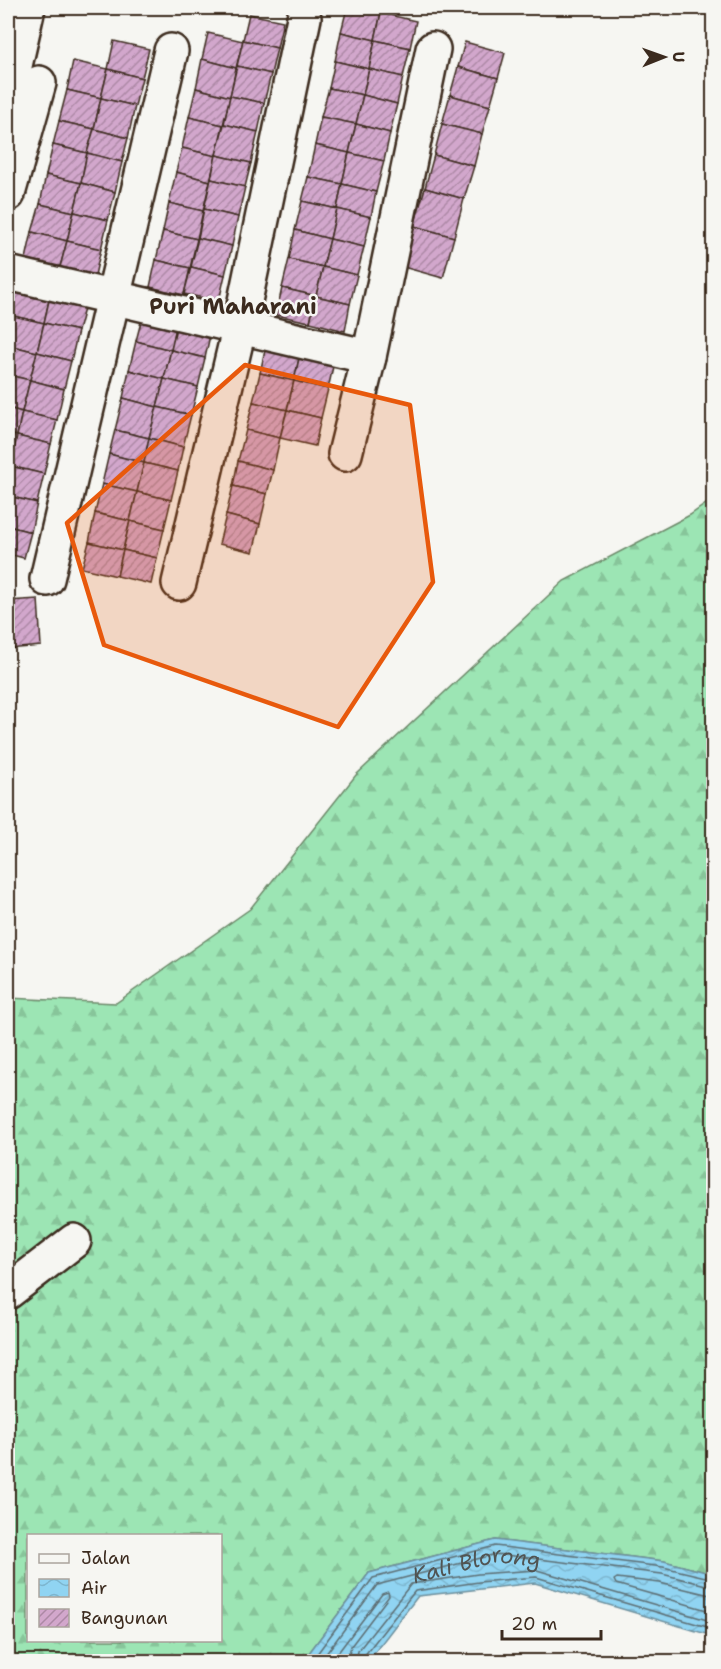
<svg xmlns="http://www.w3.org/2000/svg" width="721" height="1669" font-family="'Shantell Sans',sans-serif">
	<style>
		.forest { fill: url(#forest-firs); stroke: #6c8869; stroke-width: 1.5; fill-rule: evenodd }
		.water { fill: url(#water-waves); stroke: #6e909d; stroke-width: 1.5 }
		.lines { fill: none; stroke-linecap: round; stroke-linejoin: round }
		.shore { stroke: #5d6e73; stroke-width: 1.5 }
		.building { fill: url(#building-hatch); stroke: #3b2a1e; stroke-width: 1.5 }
		.minor-casing { stroke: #3b2a1e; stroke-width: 38 }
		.minor { stroke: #f6f6f2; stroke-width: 33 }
		.marked { fill: #e8590c; fill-opacity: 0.2; stroke: #e8590c; stroke-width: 4.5; stroke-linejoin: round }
		.labels { text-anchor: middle; stroke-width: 5; stroke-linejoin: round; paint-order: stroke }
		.neighbourhood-label { font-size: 22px; font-weight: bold; fill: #3b2a1e; stroke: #f6f6f2 }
		.water-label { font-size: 22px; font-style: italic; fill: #505453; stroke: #f6f6f2 }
	</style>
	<defs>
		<pattern id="forest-firs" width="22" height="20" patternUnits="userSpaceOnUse" patternTransform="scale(1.5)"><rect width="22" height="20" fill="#9ce5b4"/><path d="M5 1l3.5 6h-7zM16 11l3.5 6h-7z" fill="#87c59a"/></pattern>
		<pattern id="water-waves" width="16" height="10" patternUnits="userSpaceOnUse" patternTransform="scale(1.5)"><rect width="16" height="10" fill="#90d4f2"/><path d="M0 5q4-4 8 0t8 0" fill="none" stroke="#7db6cf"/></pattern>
		<pattern id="building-hatch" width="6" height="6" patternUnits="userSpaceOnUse" patternTransform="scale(1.5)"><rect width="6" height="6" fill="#d2a7cc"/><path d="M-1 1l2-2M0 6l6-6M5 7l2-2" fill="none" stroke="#ac88a5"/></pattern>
	</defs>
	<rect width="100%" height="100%" fill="#f6f6f2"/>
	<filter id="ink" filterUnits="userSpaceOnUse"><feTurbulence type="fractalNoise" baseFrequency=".0167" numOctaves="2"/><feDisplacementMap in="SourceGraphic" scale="12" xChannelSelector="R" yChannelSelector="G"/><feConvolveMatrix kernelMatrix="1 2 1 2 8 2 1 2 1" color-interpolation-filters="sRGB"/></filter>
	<g filter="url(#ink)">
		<!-- forest -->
		<path class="forest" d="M713 499V1574L664 1561 495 1540 369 1573 303 1661 8 1662V998L116 1003 250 909 356 775 564 581 690 515ZM28 1536H220V1640H28Z"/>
		<!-- water -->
		<path class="water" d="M495 1540 664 1561 713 1574V1636L535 1583 418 1596 368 1661H303L369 1573Z"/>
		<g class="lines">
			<!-- shore -->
			<g class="shore">
				<path d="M714 1596 660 1583 617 1578 614 1580 616 1584 714 1612"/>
				<path d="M311 1662 373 1578 495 1546 663 1567 714 1579"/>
				<path id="s1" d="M320 1662 377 1585 496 1554 662 1574 714 1587"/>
				<path d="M331 1662 382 1594 388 1592 389 1596 351 1646 347 1662"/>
				<path d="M356 1662 358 1651 411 1584 478 1574 537 1570 714 1622"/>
				<path d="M363 1662 364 1656 415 1591 479 1582 536 1577 714 1629"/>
			</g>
		</g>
		<!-- building -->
		<g class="building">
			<path d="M347 8 381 13 375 40 341 32Z"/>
			<path d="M381 13 416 21 410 48 375 40Z"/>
			<path d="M249 14 283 21 277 48 243 40Z"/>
			<path d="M341 32 375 40 369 69 335 61Z"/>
			<path d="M208 33 243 41 236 68 202 59Z"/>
			<path d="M243 40 277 48 271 74 237 66Z"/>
			<path d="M375 40 410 48 403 77 369 69Z"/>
			<path d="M114 41 149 49 142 78 108 69Z"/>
			<path d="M465 42 505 53 498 78 458 67Z"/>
			<path d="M202 59 236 68 230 97 196 88Z"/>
			<path d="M73 61 108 69 101 98 67 90Z"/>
			<path d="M335 61 369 69 363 95 329 88Z"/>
			<path d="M237 66 271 74 264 103 230 96Z"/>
			<path d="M458 67 498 78 490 106 450 95Z"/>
			<path d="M108 69 142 78 135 106 101 98Z"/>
			<path d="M369 69 403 77 397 104 363 95Z"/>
			<path d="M196 88 230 97 223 125 189 117Z"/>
			<path d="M329 88 363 95 356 124 321 117Z"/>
			<path d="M67 90 101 98 94 129 59 121Z"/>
			<path d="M363 95 397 104 390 133 356 124Z"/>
			<path d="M450 95 490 106 482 134 442 124Z"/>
			<path d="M230 96 264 103 258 132 224 124Z"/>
			<path d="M101 98 135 106 128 138 94 129Z"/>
			<path d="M189 117 223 125 216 156 182 148Z"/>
			<path d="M321 117 356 124 349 153 315 145Z"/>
			<path d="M59 121 94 129 87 153 53 145Z"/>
			<path d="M224 124 258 132 251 163 216 155Z"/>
			<path d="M356 124 390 133 384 161 349 153Z"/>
			<path d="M442 124 482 134 474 166 434 155Z"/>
			<path d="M94 129 128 138 122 162 87 153Z"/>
			<path d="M53 145 87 153 81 183 46 175Z"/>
			<path d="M315 145 349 153 342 184 308 177Z"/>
			<path d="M182 148 216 156 210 181 176 172Z"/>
			<path d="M87 153 122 162 115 192 81 183Z"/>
			<path d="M349 153 384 161 376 192 342 184Z"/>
			<path d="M216 155 251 163 245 187 211 179Z"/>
			<path d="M434 155 474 166 464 199 425 188Z"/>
			<path d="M176 172 210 181 203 211 169 203Z"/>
			<path d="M46 175 81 183 74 212 40 204Z"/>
			<path d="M308 177 342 184 337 209 302 201Z"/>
			<path d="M211 179 245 187 238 217 204 209Z"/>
			<path d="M81 183 115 192 108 220 74 212Z"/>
			<path d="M342 184 376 192 371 217 337 209Z"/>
			<path d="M425 188 464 199 454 237 414 226Z"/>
			<path d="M302 201 337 209 330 239 295 230Z"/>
			<path d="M169 203 203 211 197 239 163 231Z"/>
			<path d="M40 204 74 212 67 241 32 232Z"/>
			<path d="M204 209 238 217 232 246 198 238Z"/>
			<path d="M337 209 371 217 364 247 330 239Z"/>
			<path d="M74 212 108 220 101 249 67 241Z"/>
			<path d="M414 226 454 237 443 278 403 267Z"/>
			<path d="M295 230 330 239 323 267 289 259Z"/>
			<path d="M163 231 197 239 190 268 156 260Z"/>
			<path d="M32 232 67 241 60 267 26 259Z"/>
			<path d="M198 238 232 246 225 275 191 267Z"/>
			<path d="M330 239 364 247 357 275 323 267Z"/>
			<path d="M67 241 101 249 95 275 60 267Z"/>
			<path d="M289 259 323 267 316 296 282 288Z"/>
			<path d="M156 260 190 268 184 295 150 287Z"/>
			<path d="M191 267 225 275 219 301 184 294Z"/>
			<path d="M323 267 357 275 350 304 316 296Z"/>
			<path d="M16 288 50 296 44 323 9 315Z"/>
			<path d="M282 288 316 296 310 322 276 315Z"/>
			<path d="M50 296 85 305 78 331 44 323Z"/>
			<path d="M316 296 350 304 345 331 310 322Z"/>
			<path d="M143 314 177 323 171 350 136 341Z"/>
			<path d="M9 315 44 323 37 352 8 345Z"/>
			<path d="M44 323 78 331 71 361 37 352Z"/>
			<path d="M177 323 211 331 205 358 171 350Z"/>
			<path d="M136 341 171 350 164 379 129 370Z"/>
			<path d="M8 345 37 352 30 380 8 375Z"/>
			<path d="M266 346 300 354 294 381 260 373Z"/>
			<path d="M171 350 205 358 198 387 164 379Z"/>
			<path d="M37 352 71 361 64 389 30 380Z"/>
			<path d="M300 354 334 362 328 389 294 381Z"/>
			<path d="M129 370 164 379 157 407 123 398Z"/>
			<path d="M260 373 294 381 287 410 253 402Z"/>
			<path d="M8 375 30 380 22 412 8 408Z"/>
			<path d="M164 379 198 387 191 415 157 407Z"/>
			<path d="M30 380 64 389 57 420 22 412Z"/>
			<path d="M294 381 328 389 321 418 287 410Z"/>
			<path d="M123 398 157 407 149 438 115 430Z"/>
			<path d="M253 402 287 410 280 438 246 430Z"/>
			<path d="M157 407 191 415 183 447 149 438Z"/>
			<path d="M8 408 22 412 17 436 8 434Z"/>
			<path d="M287 410 321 418 315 446 280 438Z"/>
			<path d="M22 412 57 420 51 444 17 436Z"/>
			<path d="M115 430 149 438 144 463 109 454Z"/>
			<path d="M246 430 280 438 273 470 238 461Z"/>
			<path d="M8 434 17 436 10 466 8 465Z"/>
			<path d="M17 436 51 444 44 474 10 466Z"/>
			<path d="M149 438 183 447 178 471 144 463Z"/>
			<path d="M109 454 144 463 137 492 102 484Z"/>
			<path d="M238 461 273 470 267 494 233 486Z"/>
			<path d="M144 463 178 471 171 500 137 492Z"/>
			<path d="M10 466 44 474 37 503 8 496Z"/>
			<path d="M102 484 137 492 130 521 95 513Z"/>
			<path d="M233 486 267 494 260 524 226 515Z"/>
			<path d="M137 492 171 500 164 529 130 521Z"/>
			<path d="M8 496 37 503 31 532 8 526Z"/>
			<path d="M95 513 130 521 123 550 89 542Z"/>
			<path d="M226 515 260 524 253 552 219 544Z"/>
			<path d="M130 521 164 529 157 558 123 550Z"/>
			<path d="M8 526 31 532 24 558 8 554Z"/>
			<path d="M89 542 123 550 117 576 82 568Z"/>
			<path d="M123 550 157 558 151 584 117 576Z"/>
			<path d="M38 599 41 646 8 649V601Z"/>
		</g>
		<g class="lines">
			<defs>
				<g id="minor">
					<path d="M8 97 28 8"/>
					<path d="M8 194 39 83"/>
					<path d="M8 273 369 357 345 454"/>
					<path d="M369 357 433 49"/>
					<path d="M47 579 171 51"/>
					<path d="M179 583 240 325 304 18"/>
					<path d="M8 1292 74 1241"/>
				</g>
			</defs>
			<!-- minor casing -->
			<use href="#minor" class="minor-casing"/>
			<!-- minor -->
			<use href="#minor" class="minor"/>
		</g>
	</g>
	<!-- marked area -->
	<path class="marked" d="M245 365 410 405 433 582 338 727 104 645 67 523Z"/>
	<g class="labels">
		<!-- neighbourhood labels -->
		<g class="neighbourhood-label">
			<text x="233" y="314">Puri Maharani</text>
		</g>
		<!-- water labels -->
		<g class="water-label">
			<text dy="8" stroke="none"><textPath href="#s1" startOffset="198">Kali Blorong</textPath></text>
		</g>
	</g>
	<!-- margin -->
	<rect width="721" height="1669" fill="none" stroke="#f6f6f2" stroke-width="30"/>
	<rect x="15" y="15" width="691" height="1639" fill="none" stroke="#3b2a1e" stroke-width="2" filter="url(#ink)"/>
	<!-- legend -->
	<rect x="27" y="1534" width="195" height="108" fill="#f6f6f2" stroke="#aba49d" stroke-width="1.5"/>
	<rect x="39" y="1554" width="30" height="9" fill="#f6f6f2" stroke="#aba49d" stroke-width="1.5"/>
	<text x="81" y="1564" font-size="18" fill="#3b2a1e">Jalan</text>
	<rect x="39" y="1579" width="30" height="18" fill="url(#water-waves)" stroke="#aba49d" stroke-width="1.5"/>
	<text x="81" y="1594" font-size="18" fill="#3b2a1e">Air</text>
	<rect x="39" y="1609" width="30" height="18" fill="url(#building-hatch)" stroke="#aba49d" stroke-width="1.5"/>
	<text x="81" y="1624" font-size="18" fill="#3b2a1e">Bangunan</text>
	<!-- north arrow -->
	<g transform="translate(664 57) rotate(89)" stroke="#f6f6f2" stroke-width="4.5" paint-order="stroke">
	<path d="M0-4.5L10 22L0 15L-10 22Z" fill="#3b2a1e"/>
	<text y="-9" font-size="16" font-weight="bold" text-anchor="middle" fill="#3b2a1e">U</text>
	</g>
	<!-- scale -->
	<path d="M502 1630v9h99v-9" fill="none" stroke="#3b2a1e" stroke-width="3"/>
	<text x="511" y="1630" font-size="18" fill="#3b2a1e" stroke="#f6f6f2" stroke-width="4.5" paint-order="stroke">20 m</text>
</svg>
